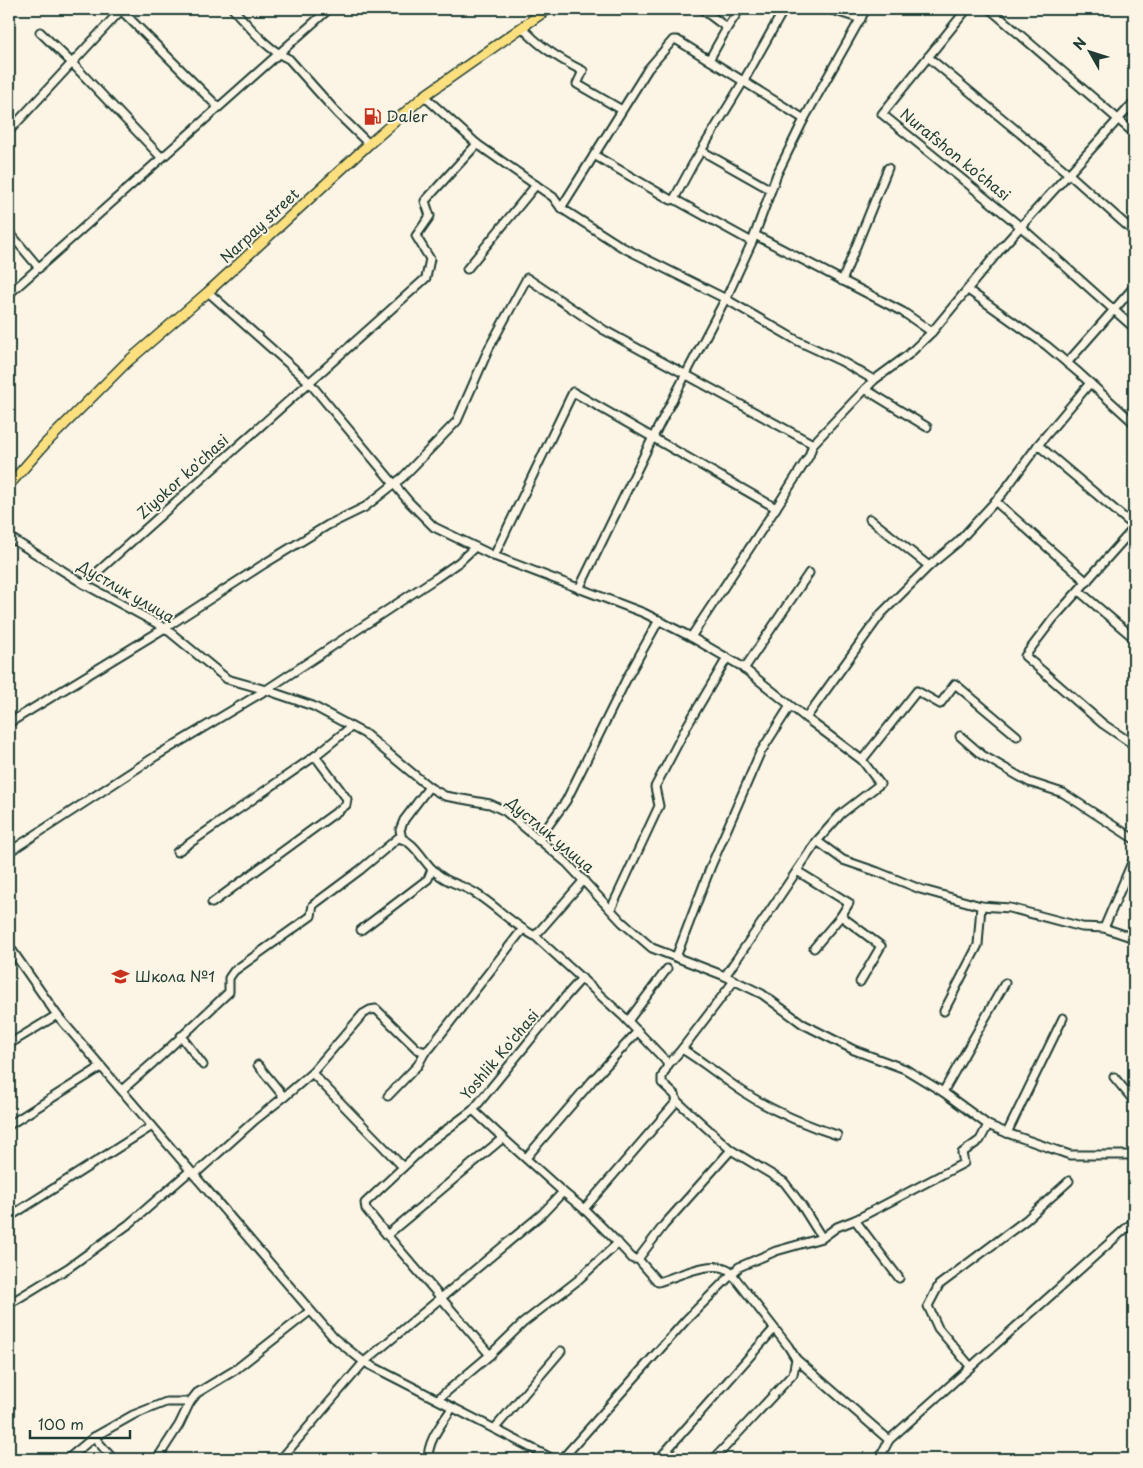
<svg xmlns="http://www.w3.org/2000/svg" width="1143" height="1468" font-family="'Playpen Sans',sans-serif">
	<style>
		.lines { fill: none; stroke-linecap: round; stroke-linejoin: round }
		.minor-casing { stroke: #1f3d34; stroke-width: 11 }
		.major-casing { stroke: #1f3d34; stroke-width: 12 }
		.minor { stroke: #fcf5e5; stroke-width: 7 }
		.major { stroke: #fce080; stroke-width: 9 }
		.labels { text-anchor: middle; stroke-width: 4; stroke-linejoin: round; paint-order: stroke }
		.poi-label { font-size: 15px; fill: #1f3d34; stroke: #fcf5e5; text-anchor: start }
		.street-label { font-size: 15px; fill: #1f3d34; stroke: #fcf5e5 }
	</style>
	<rect width="100%" height="100%" fill="#fcf5e5"/>
	<filter id="ink" filterUnits="userSpaceOnUse"><feTurbulence type="fractalNoise" baseFrequency=".02" numOctaves="2"/><feDisplacementMap in="SourceGraphic" scale="10" xChannelSelector="R" yChannelSelector="G"/><feConvolveMatrix kernelMatrix="1 2 1 2 8 2 1 2 1" color-interpolation-filters="sRGB"/></filter>
	<g filter="url(#ink)">
		<g class="lines">
			<defs>
				<g id="minor">
					<path d="M120 9 218 107"/>
					<path d="M233 9C250 27 266 49 289 59L338 114 369 144"/>
					<path d="M702 9 727 28 709 60"/>
					<path d="M829 9 861 19"/>
					<path d="M967 9 882 114 1021 227 1134 328"/>
					<path d="M990 9 1134 133"/>
					<path d="M522 27C538 46 561 60 583 71L577 84 622 110"/>
					<path d="M727 28 740 9"/>
					<path d="M40 32 71 62 161 157"/>
					<path d="M928 57 1069 174 1134 232"/>
					<path d="M424 96 477 144 553 197 561 208 622 247 724 298 798 341 841 361 874 380"/>
					<path d="M9 131 122 9"/>
					<path d="M702 151 771 190"/>
					<path d="M594 155 671 200 674 199"/>
					<path d="M561 208 648 69 673 40H677L804 119"/>
					<path d="M9 232 39 268"/>
					<path d="M755 235 903 312 932 332"/>
					<path d="M752 242 674 199 693 164 743 82 784 9"/>
					<path d="M467 269 536 185"/>
					<path d="M842 281 888 168"/>
					<path d="M968 290 1047 346 1079 373 1134 423"/>
					<path d="M208 292 309 382 409 502 434 527 494 556 644 613 691 637 741 666 806 718 862 760 917 691 940 704 955 684 1017 736"/>
					<path d="M9 294 329 9"/>
					<path d="M1067 363 1134 287"/>
					<path d="M865 389 927 427"/>
					<path d="M1038 445 1134 526"/>
					<path d="M995 501 1087 582"/>
					<path d="M870 519 929 566"/>
					<path d="M1134 528 1053 619 1025 656 1103 724 1134 745"/>
					<path d="M9 537 84 584 165 628 227 679 266 690 313 706 365 734 429 787 445 796 490 804 505 811 567 863 622 922 652 948 725 976 762 994 803 1024 854 1050 905 1069 943 1092 988 1125 1007 1133 1070 1155H1134"/>
					<path d="M494 556 573 392 776 508"/>
					<path d="M84 584 426 278 430 259 416 236 430 216 425 201 477 144"/>
					<path d="M579 589 653 437 729 292 752 242 777 174 804 119 866 9"/>
					<path d="M1079 591 1134 638"/>
					<path d="M691 637 776 508 809 456 813 444 874 380 908 355 932 332 1004 245 1134 102"/>
					<path d="M744 669 809 573"/>
					<path d="M806 718 881 614 929 566 958 542 1002 494 1038 445 1090 383"/>
					<path d="M9 723 165 628 264 564 328 525 365 507 403 477 457 421 489 348 527 278 604 330 813 444"/>
					<path d="M960 736 982 755 1029 782 1063 793 1134 839"/>
					<path d="M402 839 400 830 404 820 429 787"/>
					<path d="M538 840 566 801 626 680 659 620"/>
					<path d="M817 841 843 860 878 872 920 889 981 906 1010 908 1082 927 1104 928 1134 938"/>
					<path d="M9 852 156 756 266 690 436 578 459 562 475 547"/>
					<path d="M177 852 315 756 351 727"/>
					<path d="M797 871 849 903 841 916 814 948"/>
					<path d="M212 903 346 805 347 799 315 756"/>
					<path d="M611 909 659 806 655 787 687 726 727 658"/>
					<path d="M841 916 881 946 860 982"/>
					<path d="M1104 928 1134 858"/>
					<path d="M361 930 428 879 432 869"/>
					<path d="M535 936 584 880"/>
					<path d="M9 946 57 1015 334 1338 364 1362 553 1459"/>
					<path d="M676 957 711 866 760 753 790 706"/>
					<path d="M725 976 767 915 817 841 841 814 880 784 862 760"/>
					<path d="M944 1011 978 945 981 906"/>
					<path d="M628 1021 667 969"/>
					<path d="M181 1036 203 1065"/>
					<path d="M9 1044 57 1015"/>
					<path d="M682 1049 734 981"/>
					<path d="M668 1065 682 1049C702 1061 720 1076 739 1089 769 1110 803 1124 837 1135"/>
					<path d="M312 1073 403 1167"/>
					<path d="M1114 1077 1134 1101"/>
					<path d="M122 1090 163 1054 229 992V978L234 971 311 916 313 905 360 870 398 838C412 839 422 859 432 869 447 884 459 883 475 893 496 906 513 925 535 936L624 1017 665 1060 668 1065 662 1077V1083L675 1095 677 1101 731 1150 784 1182 800 1203 822 1238"/>
					<path d="M943 1092 1005 983"/>
					<path d="M388 1096 418 1065 425 1052"/>
					<path d="M284 1097 312 1073 363 1014 370 1010 376 1009 417 1049 425 1052 430 1048 522 930"/>
					<path d="M9 1125 101 1067"/>
					<path d="M1007 1133 1063 1018"/>
					<path d="M526 1158 592 1081 638 1031"/>
					<path d="M194 1175 255 1120 284 1097 258 1065"/>
					<path d="M563 1192 584 1209 618 1243"/>
					<path d="M584 1209 677 1101"/>
					<path d="M9 1217 152 1126"/>
					<path d="M855 1220 899 1278"/>
					<path d="M387 1235 503 1138 473 1110"/>
					<path d="M638 1259 658 1282C677 1277 711 1259 729 1270L788 1346 796 1359 793 1374 714 1459"/>
					<path d="M9 1304 68 1268 129 1224 190 1171"/>
					<path d="M490 1355 387 1235 366 1209 365 1203 431 1141 473 1110 566 996 582 978"/>
					<path d="M796 1359 889 1440"/>
					<path d="M970 1366 938 1328 928 1306 939 1285 1026 1220 1069 1181"/>
					<path d="M438 1399 490 1355 523 1323 577 1281 618 1243 633 1259H638L664 1225 731 1150"/>
					<path d="M495 1428 561 1351"/>
					<path d="M94 1437 113 1459"/>
					<path d="M9 1457 10 1459"/>
					<path d="M70 1457 94 1437 133 1415 166 1402H190"/>
					<path d="M157 1459 179 1425 190 1402 197 1393 235 1370 310 1311"/>
					<path d="M281 1459 364 1362 542 1214 563 1192 503 1138"/>
					<path d="M428 1459C428 1439 442 1424 452 1408"/>
					<path d="M562 1459 686 1320 739 1267 776 1251 822 1238 837 1227 855 1220 964 1163 962 1153 980 1140 988 1125"/>
					<path d="M659 1459 774 1329"/>
					<path d="M879 1459 889 1440 1134 1221"/>
				</g>
				<path id="major" d="M9 485 45 444 126 363 208 292 369 144 424 96 548 9"/>
			</defs>
			<!-- minor casing -->
			<use href="#minor" class="minor-casing"/>
			<!-- major casing -->
			<use href="#major" class="major-casing"/>
			<!-- minor -->
			<use href="#minor" class="minor"/>
			<!-- major -->
			<use href="#major" class="major"/>
		</g>
	</g>
	<!-- icons -->
	<defs>
		<symbol id="fuel-bare" viewBox="-9 -9 18 18"><path d="M-5.5-6h7V0h2V4h1.3V-2.5L3-4.5l.8-.8L6-3V5H2.5V1h-1V6h-7ZM-4.2-4.7v3.2H.2V-4.7Z" fill="#c8321e" stroke="#fcf5e5" stroke-width="2.5" paint-order="stroke"/></symbol>
		<symbol id="school-bare" viewBox="-9 -9 18 18"><path d="M0-5L7-2L0 1L-7-2ZM-4 1L0 2.5L4 1V4Q0 6-4 4Z" fill="#c8321e" stroke="#fcf5e5" stroke-width="2.5" paint-order="stroke"/></symbol>
	</defs>
	<g fill-rule="evenodd">
		<use href="#fuel-bare" x="360" y="104" width="25" height="25"/>
		<use href="#school-bare" x="108" y="964" width="25" height="25"/>
	</g>
	<g class="labels">
		<!-- poi labels -->
		<g class="poi-label">
			<text x="386" y="122">Daler</text>
			<text x="135" y="982">Школа №1</text>
		</g>
		<!-- street labels -->
		<g class="street-label">
			<text transform="translate(955 155) rotate(39)" y="5">Nurafshon ko’chasi</text>
			<text transform="translate(260 226) rotate(-43)" y="5">Narpay street</text>
			<text transform="translate(183 477) rotate(-42)" y="5">Ziyokor ko'chasi</text>
			<text transform="translate(126 592) rotate(30)" y="5">Дустлик улица</text>
			<text transform="translate(550 835) rotate(40)" y="5">Дустлик улица</text>
			<text transform="translate(500 1055) rotate(-50)" y="5">Yoshlik Ko'chasi</text>
		</g>
	</g>
	<!-- margin -->
	<rect width="1143" height="1468" fill="none" stroke="#fcf5e5" stroke-width="30"/>
	<rect x="15" y="15" width="1113" height="1438" fill="none" stroke="#1f3d34" stroke-width="2" filter="url(#ink)"/>
	<!-- north arrow -->
	<g transform="translate(1090 52) rotate(309)" stroke="#fcf5e5" stroke-width="4" paint-order="stroke">
	<path d="M0-4L9 19L0 12L-9 19Z" fill="#1f3d34"/>
	<text y="-8" font-size="14" font-weight="bold" text-anchor="middle" fill="#1f3d34">N</text>
	</g>
	<!-- scale -->
	<path d="M30 1430v8h100v-8" fill="none" stroke="#1f3d34" stroke-width="2.5"/>
	<text x="38" y="1430" font-size="15" fill="#1f3d34" stroke="#fcf5e5" stroke-width="4" paint-order="stroke">100 m</text>
</svg>
